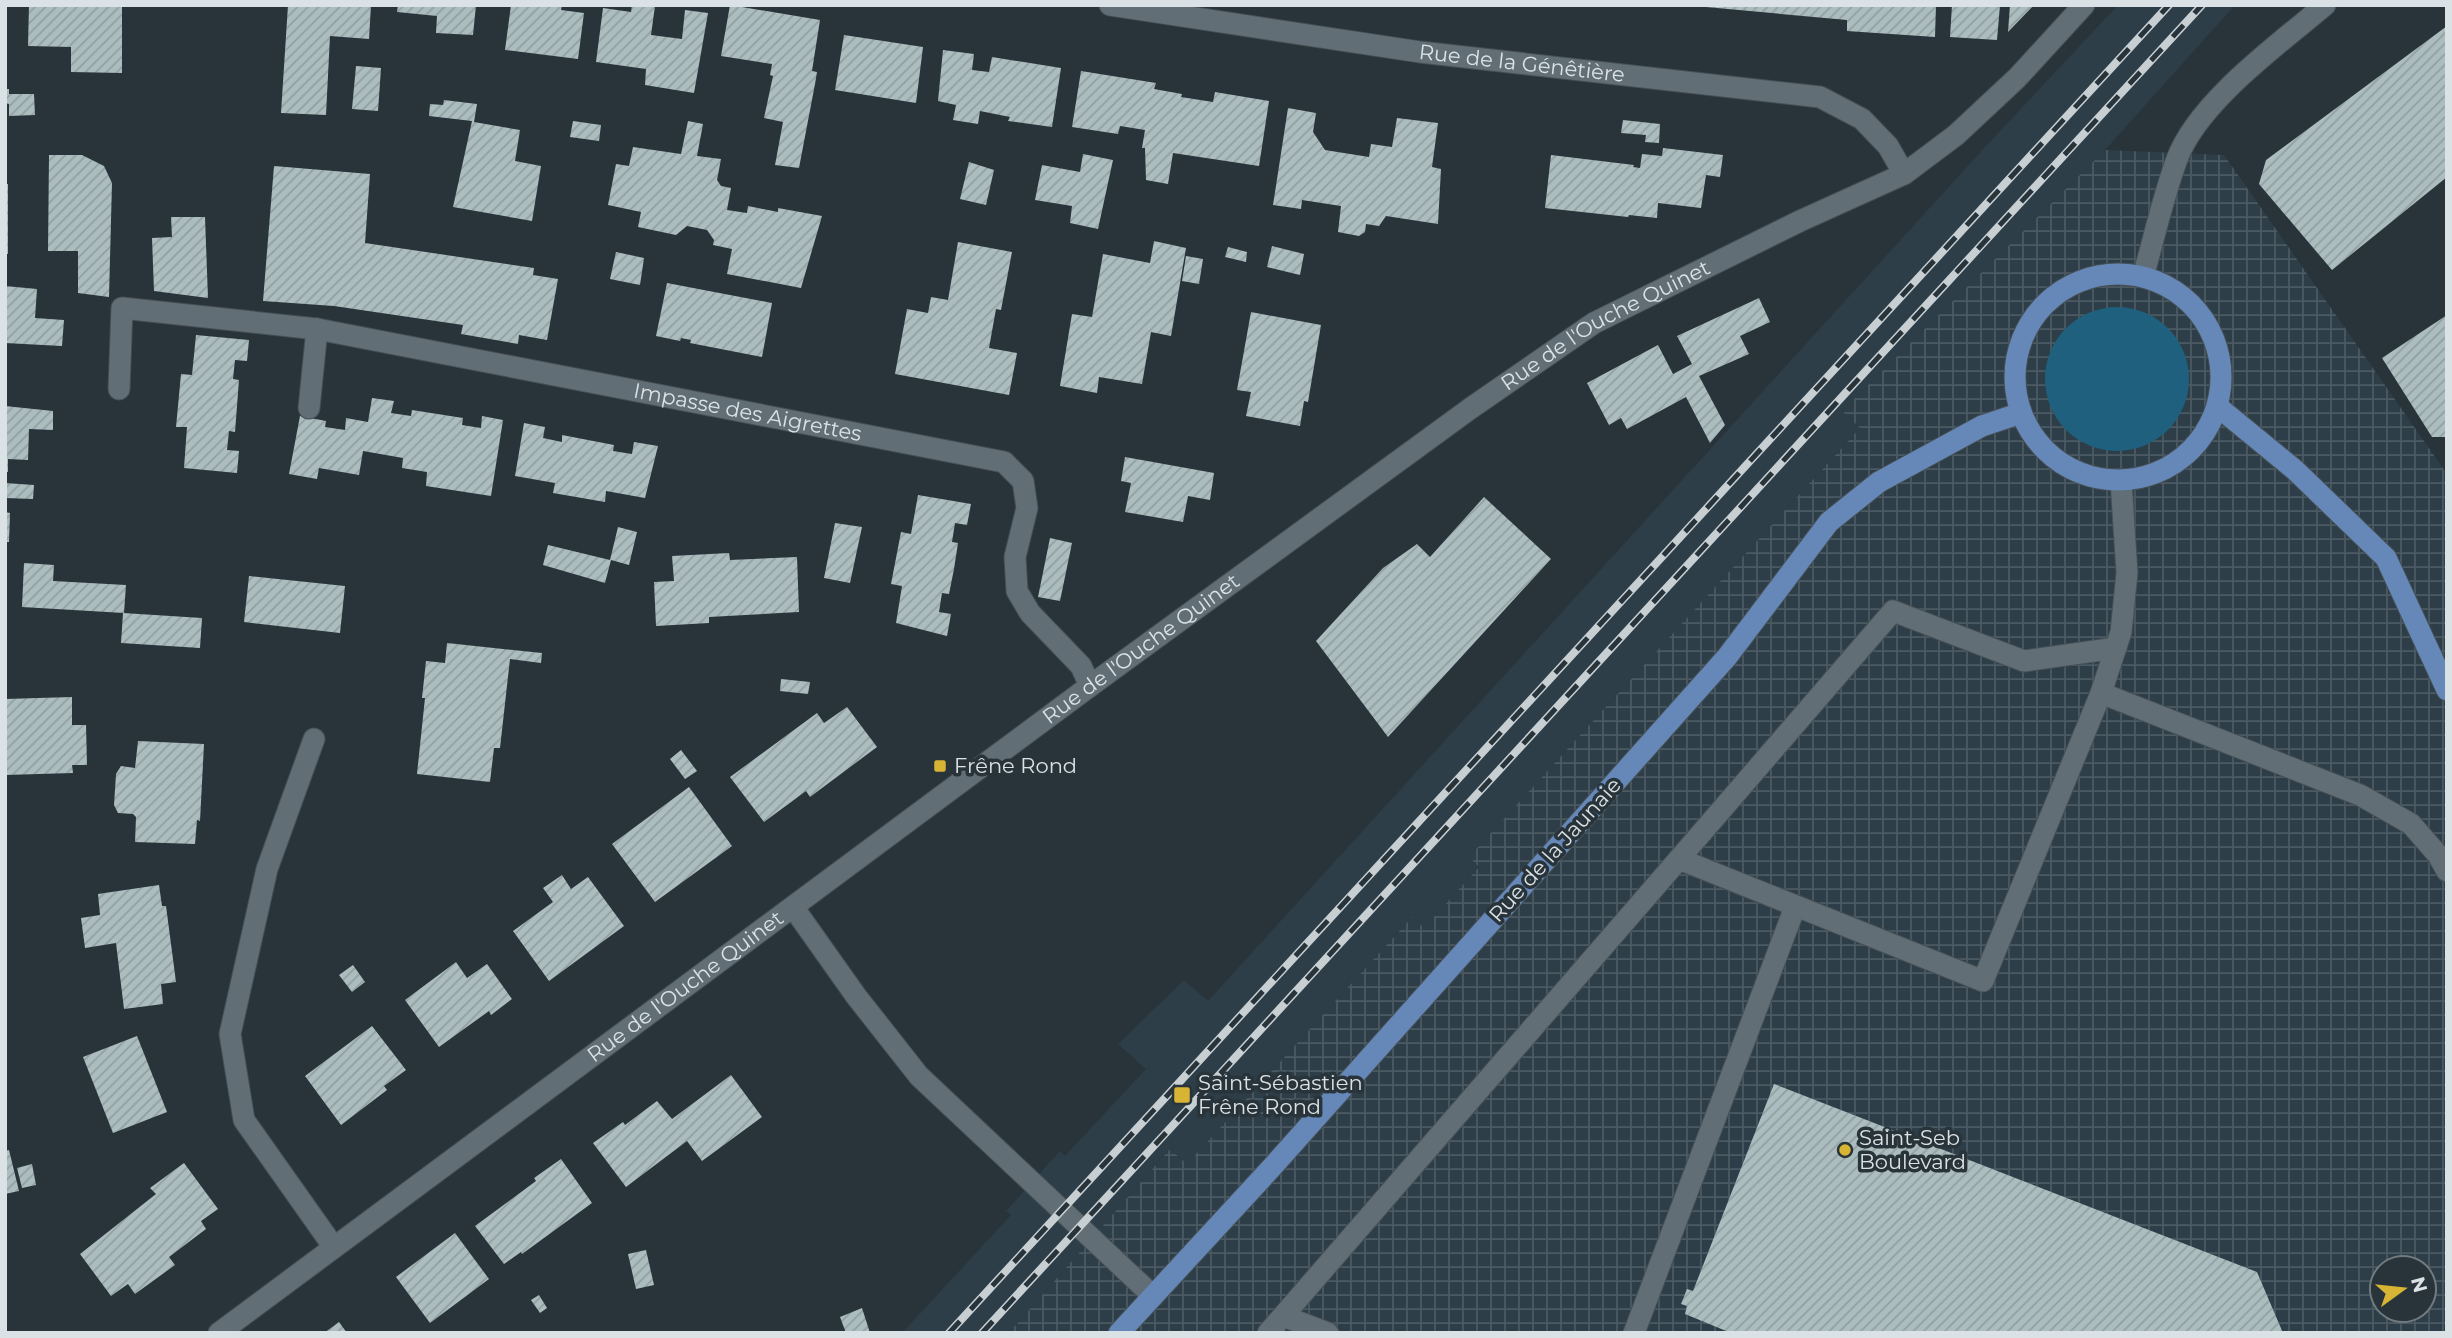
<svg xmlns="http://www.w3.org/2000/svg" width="2452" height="1338" font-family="Montserrat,sans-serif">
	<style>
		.built { fill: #2d3e48 }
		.industrial { fill: url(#industrial-grid); fill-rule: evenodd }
		.green { fill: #1e607d }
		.building { fill: url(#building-hatch) }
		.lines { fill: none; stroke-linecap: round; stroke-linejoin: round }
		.minor-casing { stroke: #464f54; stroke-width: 23 }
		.major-casing { stroke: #464f54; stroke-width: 23 }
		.minor { stroke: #616e75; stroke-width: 21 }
		.major { stroke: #6588b9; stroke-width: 21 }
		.rail-casing { stroke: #c7cfd3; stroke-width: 8 }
		.rail { stroke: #28343a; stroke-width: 5; stroke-dasharray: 16; stroke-linecap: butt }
		.poi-dot { fill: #d7b434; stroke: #28343a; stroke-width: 2.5 }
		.labels { text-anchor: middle; stroke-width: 7; stroke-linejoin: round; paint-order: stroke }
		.street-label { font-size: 21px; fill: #dbe2e6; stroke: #28343a }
		.poi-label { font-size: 21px; fill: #dbe2e6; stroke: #28343a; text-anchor: start }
	</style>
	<defs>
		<pattern id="industrial-grid" width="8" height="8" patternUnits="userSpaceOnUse" patternTransform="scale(1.75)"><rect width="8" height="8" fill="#2d3e48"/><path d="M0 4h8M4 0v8" fill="none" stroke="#4b5a62"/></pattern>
		<pattern id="building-hatch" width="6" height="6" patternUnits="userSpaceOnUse" patternTransform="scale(1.75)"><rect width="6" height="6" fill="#acbdbf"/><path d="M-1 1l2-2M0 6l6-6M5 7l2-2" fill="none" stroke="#929fa0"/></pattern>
	</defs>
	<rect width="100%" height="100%" fill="#28343a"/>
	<!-- built -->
	<path class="built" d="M2118 5H2235L2105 150 1842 411 1860 428 1469 857 1479 867 1423 929 1412 917 1187 1164 1170 1149 1009 1333H902L1011 1215 1006 1211 1060 1151 1065 1156 1146 1069 1118 1044 1184 980 1208 1001 1986 146Z"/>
	<!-- industrial -->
	<path class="industrial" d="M2105 150 2224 155 2447 474V1333H1009L1170 1149 1187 1164 1412 917 1424 928 1479 867 1469 857 1860 428 1842 411ZM2382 1268H2424V1310H2382Z"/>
	<!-- green -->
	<circle class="green" cx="2117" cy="379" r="72"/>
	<!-- building -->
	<g class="building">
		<path d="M29 5H122V73L71 72V47L28 46Z"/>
		<path d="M288 5H371L369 39 330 36 326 115 281 113Z"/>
		<path d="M398 5H476L473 35 436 33 437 16 397 12Z"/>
		<path d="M511 5H562L561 10 584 13 578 59 505 50Z"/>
		<path d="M632 5 655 6 651 35 682 39 685 10 708 13 694 93 645 85 646 69 596 62 603 8 631 12Z"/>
		<path d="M730 5 820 20 812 71 817 72 815 84 799 168 775 165 783 122 764 118 773 76 770 75 772 64 721 56Z"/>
		<path d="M1706 5H1936L1935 37 1847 31V20L1706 7Z"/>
		<path d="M1952 5H2000L1997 40 1950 37Z"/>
		<path d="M2010 5H2034L2008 32Z"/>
		<path d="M2447 26V177L2332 270 2259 184 2266 160Z"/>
		<path d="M844 35 923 47 916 103 835 90Z"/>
		<path d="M943 50 974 54 972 70 989 72 992 57 1061 68 1052 127 1008 121 1010 117 980 111 978 124 953 120 956 105 938 101Z"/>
		<path d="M356 66 381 68 378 111 352 109Z"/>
		<path d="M1081 71 1156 83 1154 89 1182 94 1181 97 1213 102 1215 92 1269 101 1259 166 1173 153 1168 184 1146 180 1145 148H1142L1145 130 1120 126 1118 134 1072 127Z"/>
		<path d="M5 89H9V94H34L35 115 9 116V104L5 103Z"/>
		<path d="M444 100 477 104 474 122 520 130 515 161 541 166 532 221 453 207 472 121 429 116 430 104 443 105Z"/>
		<path d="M1288 108 1316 113 1313 132 1325 150 1369 157 1371 144 1392 147 1397 118 1438 123 1432 167 1441 169 1438 224 1386 216 1379 226 1366 224 1365 232 1359 236 1338 232 1341 206 1302 200 1301 209 1273 205Z"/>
		<path d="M1623 120 1660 124 1659 143 1645 142 1646 135 1621 133Z"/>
		<path d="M573 121 601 125 599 141 570 137Z"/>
		<path d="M688 121 703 124 697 156 721 159 717 180 721 186 731 188 727 210 747 213 748 206 778 212V208L822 216 801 288 727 274 732 249 713 245 714 240 707 230 687 226 676 235 638 227 641 212 608 205 616 164 629 166 633 147 681 154Z"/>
		<path d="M1663 148 1723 155 1720 177 1706 175 1701 208 1658 203 1657 218 1629 215 1628 217 1545 208 1551 155 1634 165 1633 167 1640 168 1642 154 1662 156Z"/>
		<path d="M1083 154 1113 160 1098 229 1070 223 1072 206 1035 200 1042 165 1080 172Z"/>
		<path d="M49 155H82L104 166 112 183 109 297 78 293V251H48Z"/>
		<path d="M969 162 994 170 986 205 960 199Z"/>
		<path d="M274 166 370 174 365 243 534 268 533 275 558 279 547 340 519 335 518 344 461 334 463 325 334 306 263 301Z"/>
		<rect x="5" y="184" width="3" height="70"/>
		<path d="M171 217H205L208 298 154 291 152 238 172 237Z"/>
		<path d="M1154 241 1186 248 1171 336 1151 332 1142 384 1099 377 1097 393 1060 386 1072 314 1092 317 1103 254 1150 263Z"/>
		<path d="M958 242 1012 252 1001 310 996 309 989 348 1017 353 1009 395 895 374 907 309 928 313 931 297 948 300Z"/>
		<path d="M1272 246 1304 254 1300 275 1267 267Z"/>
		<path d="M1228 247 1247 252 1246 262 1225 257Z"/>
		<path d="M616 252 644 258 640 285 610 279Z"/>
		<path d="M1186 256 1203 259 1199 284 1182 281Z"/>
		<path d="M667 283 772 303 762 357 690 343 691 340 681 338 680 341 656 336Z"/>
		<path d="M5 286 37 289 35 318 64 320 62 346 5 343Z"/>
		<path d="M1759 298 1770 322 1740 336 1749 354 1699 376 1725 425 1710 443 1686 397 1627 429 1621 418 1609 425 1587 383 1658 345 1673 374 1692 364 1677 336Z"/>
		<path d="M1251 312 1321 325 1308 402 1304 401 1300 426 1246 416 1251 392 1237 390Z"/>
		<path d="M2447 315V437H2432L2382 358Z"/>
		<path d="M196 335 249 340 247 361 235 360 233 379 239 380 235 432 229 431 227 450 239 451 237 473 184 468 187 427H176L181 374 192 375Z"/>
		<path d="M372 398 394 401 391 413 411 416 412 410 463 418 462 425 481 428 482 416 503 420 491 496 426 486 427 472 402 468 403 458 363 451 359 475 319 468 317 479 289 474 300 416 326 421 325 427 345 430 346 418 368 422Z"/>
		<path d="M5 406 53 411V430L29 429 28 460 8 459V472H5Z"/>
		<path d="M524 423 545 427 543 438 562 442V435L614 445 613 451 632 454 634 442 658 446 645 498 606 491 605 502 553 493 555 483 515 476Z"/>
		<path d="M1125 457 1214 473 1210 500 1188 496 1183 522 1125 512 1131 483 1121 481Z"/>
		<path d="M5 483 34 485 33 499 5 498Z"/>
		<path d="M918 495 971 504 967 525 955 523 952 542 958 543 954 569 949 594 942 593 939 612 951 614 947 636 896 623 902 586 891 584 901 532 911 534Z"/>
		<path d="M1484 497 1551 559 1388 737 1316 641 1383 568 1417 544 1430 557Z"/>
		<path d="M5 512 10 513 9 542H5Z"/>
		<path d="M835 523 862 527 850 583 824 578Z"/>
		<path d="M618 527 637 532 629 565 611 560 605 583 543 565 548 545 610 560Z"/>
		<path d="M1050 538 1072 543 1060 601 1038 597Z"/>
		<path d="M729 553 730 560 797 557 799 612 709 617V623L656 626 654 582 674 581 672 556Z"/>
		<path d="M24 563 54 565 53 581 126 585 124 613 22 607Z"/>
		<path d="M249 576 345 586 340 633 244 622Z"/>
		<path d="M123 613 202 618 200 648 121 643Z"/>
		<path d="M447 643 542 653 541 663 510 659 500 748H494L490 782 417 774 425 698H422L426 661 445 663Z"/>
		<path d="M781 679 810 682 808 694 780 691Z"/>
		<path d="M72 697V725H86L87 765H72L73 773 5 775V699Z"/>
		<path d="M847 707 877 747 810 797 806 791 764 822 730 777 817 713 824 723Z"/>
		<path d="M138 741 204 744 200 821 197 820 195 844 135 842 136 817 133 814 118 813 114 805 116 774 121 766 135 768Z"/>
		<path d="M681 750 697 771 685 779 670 759Z"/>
		<path d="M689 787 732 846 655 902 612 844Z"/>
		<path d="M562 875 571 889 588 877 624 926 549 981 513 931 553 902 543 888Z"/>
		<path d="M159 885 162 906H166L176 982 161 984 163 1004 124 1009 116 943 85 948 81 918 100 915 98 894Z"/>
		<path d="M456 962 467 978 487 964 512 999 491 1015 489 1011 439 1047 405 1000Z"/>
		<path d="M353 965 365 982 352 992 339 975Z"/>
		<path d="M372 1026 406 1070 384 1086 387 1090 341 1125 305 1076Z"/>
		<path d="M137 1036 167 1112 113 1133 83 1057Z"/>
		<path d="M731 1075 762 1117 702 1161 687 1141 626 1187 593 1143 623 1122 625 1125 657 1101 672 1119Z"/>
		<path d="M1774 1084 2257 1272 2283 1333H1731L1685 1314 1687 1306 1681 1304 1687 1289 1693 1291Z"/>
		<path d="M9 1150 19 1191 5 1194V1151Z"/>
		<path d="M561 1159 592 1203 522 1254 521 1252 504 1264 475 1226 536 1181 534 1178Z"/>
		<path d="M184 1163 218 1209 201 1221 206 1229 169 1257 175 1265 135 1294 128 1284 111 1296 80 1254 156 1194 150 1188Z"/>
		<path d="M32 1164 36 1185 22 1188 17 1168Z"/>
		<path d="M455 1233 489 1279 430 1323 396 1277Z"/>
		<path d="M646 1250 654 1285 636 1289 628 1254Z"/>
		<path d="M539 1295 547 1308 540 1313 531 1300Z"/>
		<path d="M862 1308 870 1333H846L840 1317Z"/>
		<path d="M339 1322 347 1333H324Z"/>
	</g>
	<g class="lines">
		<defs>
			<g id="minor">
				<path id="s1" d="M1110 5 1420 52 1820 97 1862 119 1888 146 1904 174"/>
				<path d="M2143 277C2154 238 2163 197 2177 159 2198 102 2279 44 2325 5"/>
				<path d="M119 389 122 308 317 329"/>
				<path id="s2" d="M309 408 317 329 1004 462 1023 481 1027 508 1015 557 1017 591 1030 613 1081 666 1090 686"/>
				<path d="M2101 693 2360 795 2411 824 2438 855 2447 871"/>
				<path d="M314 739 267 869 230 1034 244 1120 333 1246"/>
				<path d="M1679 859 1893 611 2024 661 2116 648"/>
				<path d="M793 907 856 996 919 1076 1153 1296"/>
				<path id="s3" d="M219 1333 1090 686 1471 408 1594 323 1800 221 1904 174 1956 135 2017 78 2084 5"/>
				<path d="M1268 1333 1283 1316"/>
				<path d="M1328 1333 1283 1316 1679 859 1983 981 2101 693 2121 632 2127 573 2121 481"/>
				<path d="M1634 1333 1795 907"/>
			</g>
			<g id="major">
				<circle cx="2118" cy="377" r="103"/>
				<path d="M2217 406 2295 470 2386 558 2447 690"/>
				<path d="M1119 1333 1274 1165 1727 657 1829 522 1879 482 1982 426 2021 413"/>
			</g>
		</defs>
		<!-- minor casing -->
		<use href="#minor" class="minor-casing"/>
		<!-- major casing -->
		<use href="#major" class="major-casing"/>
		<!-- minor -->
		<use href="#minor" class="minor"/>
		<!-- major -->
		<use href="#major" class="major"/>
		<defs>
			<g id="rail">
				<path d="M949 1333 2169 5"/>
				<path d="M982 1333 2202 5"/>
			</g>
		</defs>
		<!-- rail casing -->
		<use href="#rail" class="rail-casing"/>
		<!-- rail -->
		<use href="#rail" class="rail"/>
	</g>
	<!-- markers -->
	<g class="poi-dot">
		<rect x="933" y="759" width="14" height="14" rx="3.5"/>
		<rect x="1173" y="1086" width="18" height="18" rx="3.5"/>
		<circle cx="1845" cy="1150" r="7"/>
	</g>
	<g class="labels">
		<!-- street labels -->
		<g class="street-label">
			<text dy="7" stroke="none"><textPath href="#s1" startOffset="416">Rue de la Génêtière</textPath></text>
			<text dy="7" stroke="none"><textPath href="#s3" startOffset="1715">Rue de l'Ouche Quinet</textPath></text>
			<text dy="7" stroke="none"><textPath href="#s2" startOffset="518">Impasse des Aigrettes</textPath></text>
			<text dy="7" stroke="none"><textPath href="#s3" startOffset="1148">Rue de l'Ouche Quinet</textPath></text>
			<text transform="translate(1555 850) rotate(-48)" y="7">Rue de la Jaunaie</text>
			<text dy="7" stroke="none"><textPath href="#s3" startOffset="581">Rue de l'Ouche Quinet</textPath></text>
		</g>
		<!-- poi labels -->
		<g class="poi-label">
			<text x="954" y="773">Frêne Rond</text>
			<text x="1198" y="1090">Saint-Sébastien<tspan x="1198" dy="24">Frêne Rond</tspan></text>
			<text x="1859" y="1145">Saint-Seb<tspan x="1859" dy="24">Boulevard</tspan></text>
		</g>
	</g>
	<!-- border -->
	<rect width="2452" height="1338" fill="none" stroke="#dbe2e6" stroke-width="14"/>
	<!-- north arrow -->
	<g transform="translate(2403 1289) rotate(75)"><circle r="33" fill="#28343a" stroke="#707a7f" stroke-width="2"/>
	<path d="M0-5L12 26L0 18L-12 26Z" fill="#d7b434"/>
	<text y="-10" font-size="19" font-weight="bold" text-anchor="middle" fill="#dbe2e6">N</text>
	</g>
</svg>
